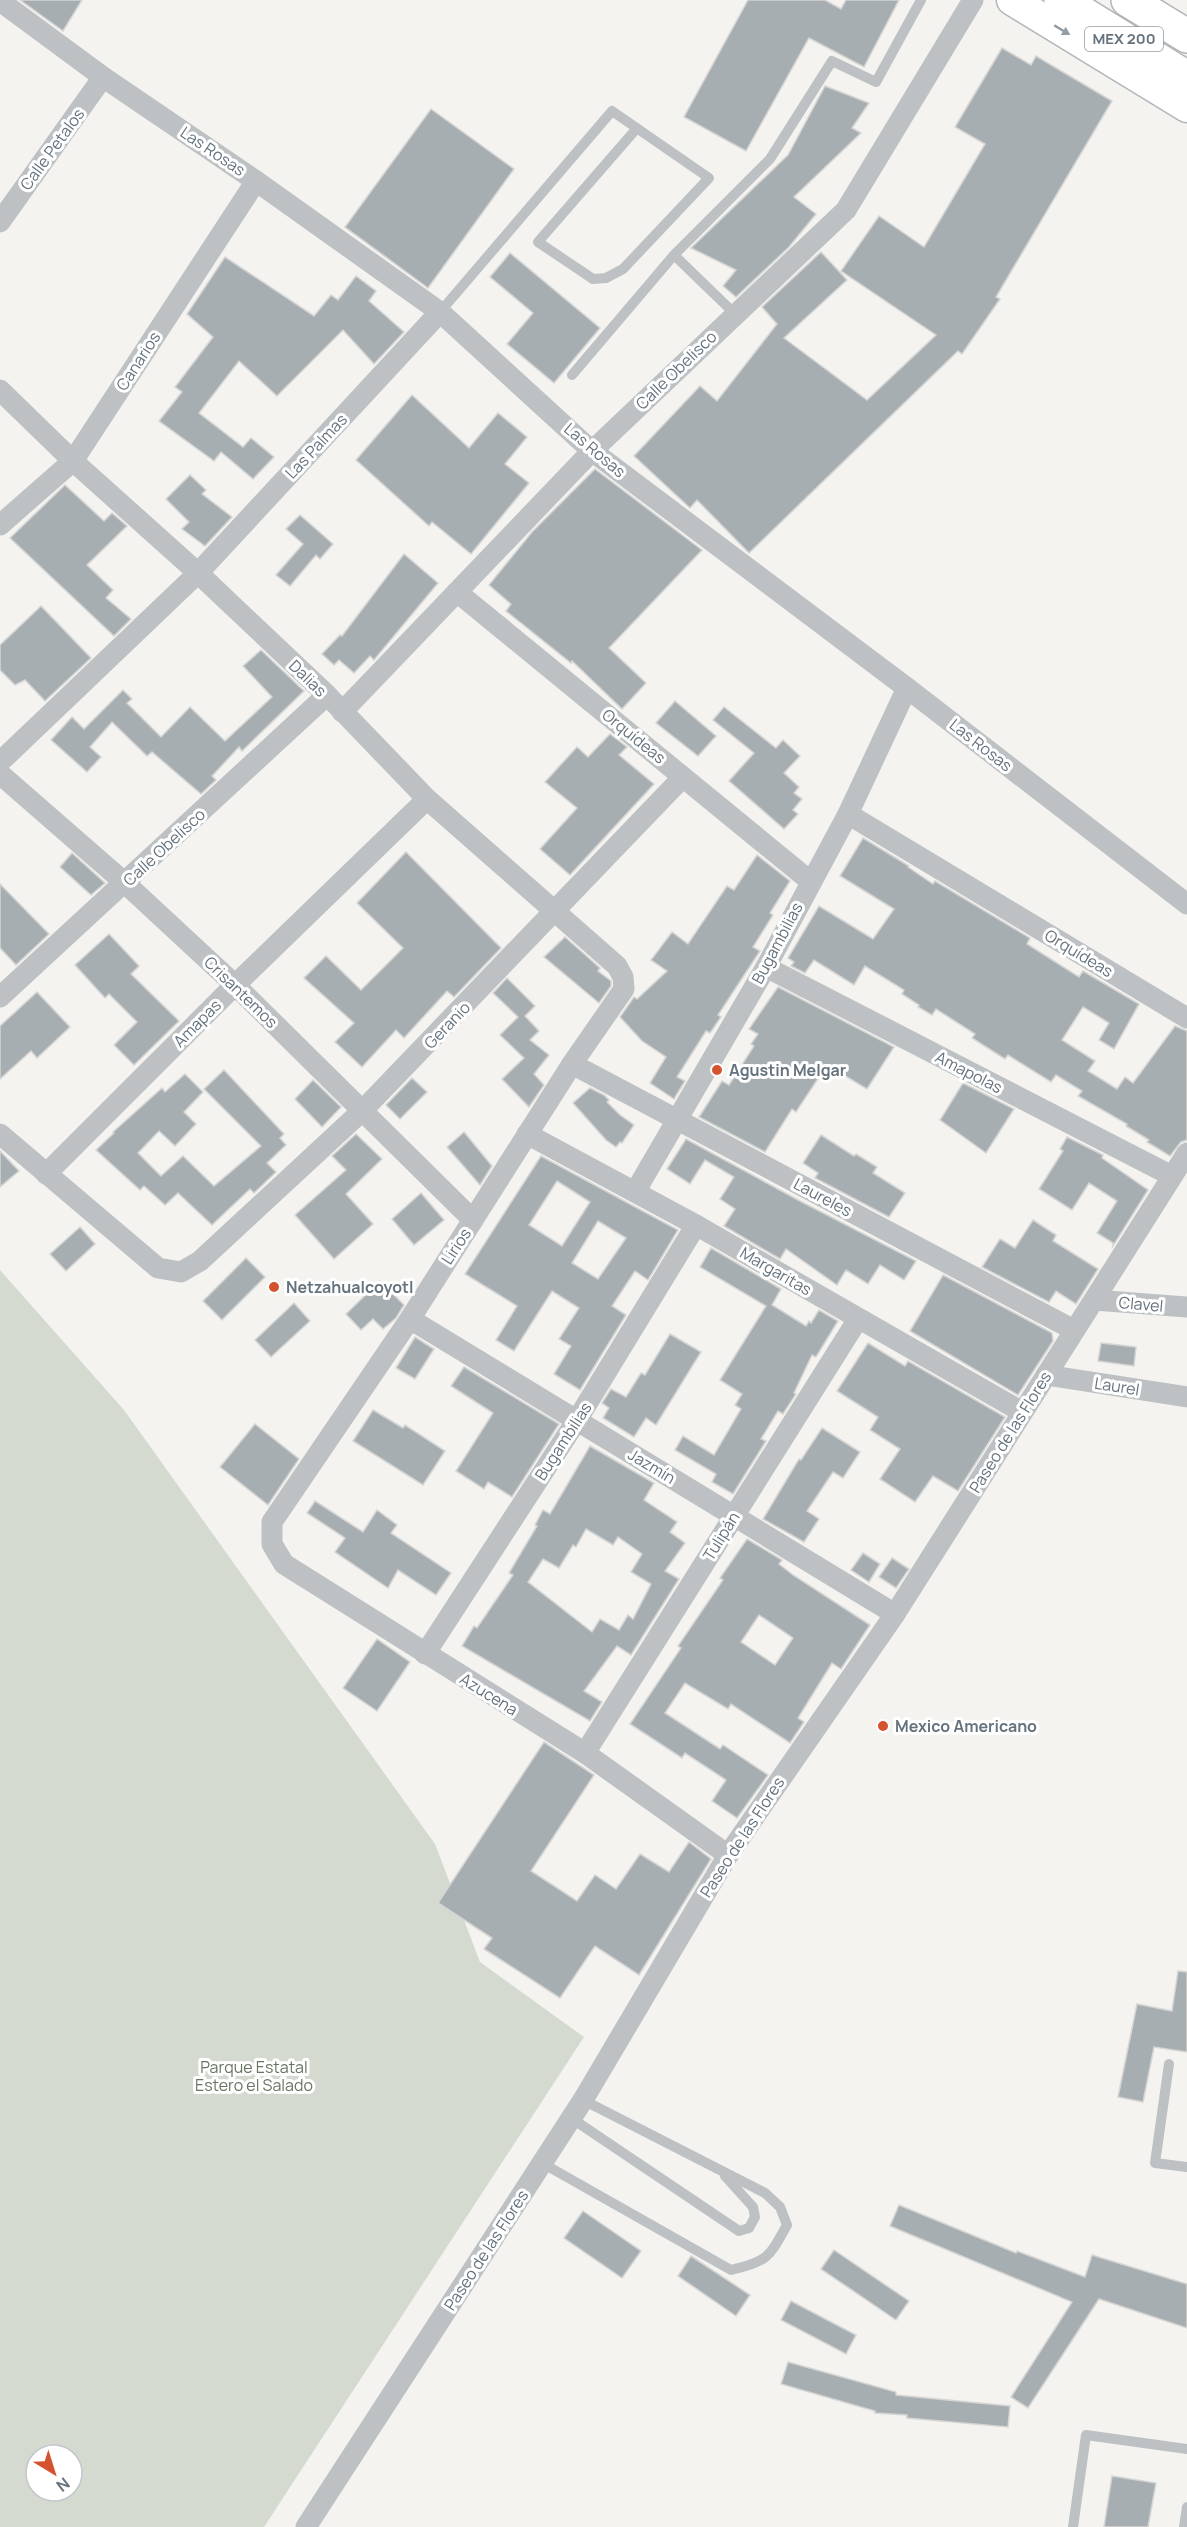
<svg xmlns="http://www.w3.org/2000/svg" width="1187" height="2527" font-family="Manrope,sans-serif">
	<style>
		.green { fill: #d5dad1; fill-rule: evenodd }
		.building { fill: #a7aeb2; stroke: #d5d5d3; stroke-width: 1.5; fill-rule: evenodd }
		.lines { fill: none; stroke-linecap: round; stroke-linejoin: round }
		.secondary-casing { stroke: #b2b6ba; stroke-width: 33 }
		.trunk-casing { stroke: #b2b5b8; stroke-width: 36 }
		.service { stroke: #bdc1c4; stroke-width: 10 }
		.minor { stroke: #bdc1c4; stroke-width: 21 }
		.secondary { stroke: #fff; stroke-width: 30 }
		.trunk { stroke: #fff; stroke-width: 33 }
		.oneway { fill: #939da5 }
		.poi-dot { fill: #d5522f; stroke: #fff; stroke-width: 2 }
		.labels { text-anchor: middle; stroke-width: 6; stroke-linejoin: round; paint-order: stroke }
		.shield { fill: #fff; stroke: #939da5; stroke-width: 1.5 }
		.shield-label { font-size: 15px; font-weight: bold; fill: #65737e }
		.street-label { font-size: 16px; fill: #65737e; stroke: #fff }
		.poi-label { font-size: 16px; font-weight: bold; fill: #65737e; stroke: #fff; text-anchor: start }
		.park-label { font-size: 16px; fill: #677663; stroke: #fff }
	</style>
	<rect width="100%" height="100%" fill="#f4f3f0"/>
	<!-- green -->
	<path class="green" d="M0 1270 124 1410 435 1844 480 1962 584 2037 264 2527H0ZM36 2455H72V2491H36Z"/>
	<!-- building -->
	<g class="building">
		<path d="M20 0H82L63 31Z"/>
		<path d="M748 0H825L841 9 846 0H899L864 67 809 38 746 151 684 117Z"/>
		<path d="M1002 48 1031 65 1036 56 1112 101 996 297 1000 299 962 354 958 351 749 553 697 500 690 508 634 456 700 386 717 401 777 324 762 307 821 252 847 280 784 338 867 400 936 335 841 271 879 216 924 247 985 144 955 127Z"/>
		<path d="M825 86 869 103 852 128 861 133 794 197 816 214 789 247 736 297 723 286 736 270 691 248 788 155Z"/>
		<path d="M431 109 514 169 428 288 345 227Z"/>
		<path d="M510 253 600 328 554 383 507 344 533 313 490 277Z"/>
		<path d="M225 257 314 316 331 295 338 300 356 276 376 291 369 301 404 332 374 364 343 330 277 396 239 361 199 413 243 447 251 438 274 457 253 479 221 452 214 461 159 421 182 392 175 387 213 337 187 314Z"/>
		<path d="M412 395 469 448 498 413 527 437 505 464 529 483 471 554 432 522 429 526 356 460Z"/>
		<path d="M595 469 702 550 609 648 646 683 622 709 572 661 571 663 506 611 511 604 489 585 532 532Z"/>
		<path d="M190 475 206 490 202 494 232 517 205 546 182 529 189 522 166 499Z"/>
		<path d="M65 485 104 521 112 513 127 526 87 565 113 590 106 598 131 619 114 636 10 538Z"/>
		<path d="M300 515 333 544 320 559 316 555 290 586 276 575 303 544 286 529Z"/>
		<path d="M404 554 438 583 374 660 370 656 354 673 339 660 334 665 322 654 340 635 342 636Z"/>
		<path d="M41 606 91 658 45 701 25 680 15 685 0 670V645Z"/>
		<path d="M261 650 304 691 242 751 239 747 212 776 216 780 201 794 152 752 147 756 112 722 90 747 101 757 87 772 51 740 72 717 84 729 123 690 132 699 127 703 161 737 190 707 225 741 272 697 243 666Z"/>
		<path d="M675 701 716 736 698 756 656 723Z"/>
		<path d="M724 707 776 748 783 740 800 756 784 773 799 787 794 793 802 799 793 810 798 814 784 829 729 781 754 753 713 720Z"/>
		<path d="M610 734 627 747 619 755 654 784 570 875 540 849 577 808 545 782 577 747 588 757Z"/>
		<path d="M863 838 909 866 908 867 933 884 935 881 1030 938 1027 944 1079 977 1083 971 1139 1004 1114 1049 1099 1040 1109 1023 1083 1007 1062 1040 1095 1061 1088 1071 1117 1089 1125 1077 1133 1083 1175 1026 1187 1031V1140L1181 1142 1170 1156 1147 1142 1149 1140 1126 1126 1127 1124 1078 1096 1082 1091 1056 1075 1051 1082 1008 1055 1005 1059 972 1038 975 1034 936 1009 932 1015 918 1007 919 1005 902 994 904 990 865 966 854 985 814 960 805 973 791 966 794 962 788 958 819 906 873 939 894 909 840 876Z"/>
		<path d="M406 852 501 948 454 997 447 991 404 1038 396 1030 362 1067 335 1042 354 1023 304 978 326 956 361 990 403 948 357 903Z"/>
		<path d="M72 853 105 883 91 895 60 867Z"/>
		<path d="M757 855 790 881 770 913 773 915 753 947 760 951 758 954 718 1015 721 1017 710 1033 706 1031 677 1077 685 1081 674 1099 650 1083 666 1057 642 1041 620 1017 634 997 637 999 667 971 651 960 672 932 688 944 727 886 734 890Z"/>
		<path d="M0 884 49 934 16 965 0 948Z"/>
		<path d="M109 934 139 966 131 974 179 1021 134 1065 114 1045 137 1022 109 994 105 998 75 965Z"/>
		<path d="M565 937 600 968 598 971 611 981V986L599 1003 544 957Z"/>
		<path d="M507 978 535 1006 525 1016 539 1031 530 1040 549 1055 534 1074 544 1085 529 1107 502 1079 524 1058 500 1035 518 1017 493 993Z"/>
		<path d="M778 987 894 1047 867 1089 827 1065 796 1112 792 1109 765 1152 699 1117 722 1081 729 1085 754 1046 751 1044 758 1034 749 1029Z"/>
		<path d="M37 992 70 1027 37 1058 31 1051 0 1079V1026Z"/>
		<path d="M224 1070 284 1134 280 1138 286 1145 267 1163 276 1172 254 1193 250 1189 212 1225 178 1193 165 1205 144 1186 140 1190 96 1150 114 1133 113 1132 162 1088 165 1092 185 1074 203 1092 184 1112 196 1124 175 1146 159 1131 138 1153 161 1176 183 1156 214 1186 261 1146 204 1089Z"/>
		<path d="M412 1078 427 1092 400 1119 386 1105Z"/>
		<path d="M313 1080 341 1107 322 1127 295 1099Z"/>
		<path d="M963 1083 1014 1109 986 1153 940 1120Z"/>
		<path d="M590 1088 604 1095 609 1100 607 1102 620 1115 634 1125 622 1143 620 1142 616 1147 606 1140 573 1103Z"/>
		<path d="M464 1132 492 1166 480 1185 447 1147Z"/>
		<path d="M356 1134 382 1159 346 1194 373 1224 334 1259 295 1215 346 1170 332 1156Z"/>
		<path d="M821 1135 854 1156 856 1154 877 1167 873 1173 905 1193 889 1217 815 1178 818 1173 803 1163Z"/>
		<path d="M1067 1137 1103 1155 1102 1158 1148 1190 1113 1246V1243L1097 1233 1117 1201 1089 1183 1072 1210 1039 1189 1063 1151 1060 1149Z"/>
		<path d="M686 1139 800 1201 916 1261 904 1280 880 1265 868 1284 846 1270 837 1285 786 1249 780 1259 724 1226 735 1209 720 1199 734 1177 705 1160 690 1184 667 1169Z"/>
		<path d="M0 1151 19 1171 0 1187Z"/>
		<path d="M541 1156 678 1230 648 1280 635 1271 612 1306 626 1315 580 1390 554 1374 571 1346 559 1339 579 1308 552 1291 514 1351 496 1340 517 1306 465 1274ZM557 1181 590 1202 562 1246 529 1225ZM598 1221 626 1238 598 1279 572 1263Z"/>
		<path d="M421 1193 444 1220 414 1245 392 1219Z"/>
		<path d="M1033 1220 1056 1235 1053 1241 1098 1269 1076 1304 1056 1291 1049 1302 982 1267 1000 1239 1015 1248Z"/>
		<path d="M80 1227 95 1244 66 1271 50 1254Z"/>
		<path d="M711 1248 781 1289 772 1305 806 1326 809 1321 811 1323 819 1310 838 1321 816 1357 812 1355 794 1393 796 1394 783 1414 778 1411 761 1439 766 1441 733 1494 712 1482 716 1474 675 1450 683 1436 714 1455 741 1409 735 1405 742 1394 720 1380 766 1306 700 1267Z"/>
		<path d="M246 1258 265 1277 222 1320 203 1301Z"/>
		<path d="M943 1275 1052 1333 1053 1341 1018 1395 910 1331Z"/>
		<path d="M380 1281 404 1305 396 1318 383 1329 373 1319 361 1330 346 1314Z"/>
		<path d="M294 1303 310 1321 271 1357 255 1340Z"/>
		<path d="M670 1334 701 1352 656 1425 646 1418 634 1437 603 1418 609 1408 602 1403 611 1389 626 1397 641 1373 645 1375Z"/>
		<path d="M415 1337 434 1349 415 1379 396 1368Z"/>
		<path d="M868 1343 905 1366 908 1361 1005 1417 958 1491 933 1476 915 1502 880 1479 900 1449 870 1430 878 1417 837 1391Z"/>
		<path d="M1101 1343 1136 1347 1134 1366 1098 1361Z"/>
		<path d="M464 1367 559 1424 512 1497 488 1482 484 1489 456 1471 493 1413 451 1386Z"/>
		<path d="M373 1410 403 1428 405 1425 445 1451 423 1485 353 1441Z"/>
		<path d="M255 1424 299 1459 268 1505 220 1467Z"/>
		<path d="M822 1428 860 1452 843 1478 833 1472 807 1511 819 1519 804 1542 763 1519 799 1459 801 1460Z"/>
		<path d="M590 1446 654 1483 644 1500 677 1522 670 1532 685 1543 665 1571 679 1579 631 1655 617 1646 584 1691 602 1702 590 1721 462 1646 474 1626 477 1628 513 1575 509 1573 537 1526 535 1525 543 1510 550 1514ZM586 1529 613 1545 618 1537 642 1554 631 1572 651 1584 633 1619 628 1615 619 1630 600 1619 592 1632 528 1582 543 1559 559 1568 573 1545 576 1547Z"/>
		<path d="M315 1501 363 1532 377 1510 397 1525 391 1533 451 1573 436 1595 398 1570 388 1588 335 1552 345 1538 307 1513Z"/>
		<path d="M747 1539 782 1560 779 1564 793 1575 870 1625 841 1669 832 1663 798 1718 804 1722 790 1743 731 1704 728 1709 685 1683 665 1713 720 1749 723 1745 768 1775 737 1818 712 1801 726 1780 685 1753 682 1758 630 1724 681 1648 678 1646 723 1580 720 1578ZM759 1615 793 1638 775 1665 741 1642Z"/>
		<path d="M863 1553 880 1564 869 1582 851 1570Z"/>
		<path d="M892 1558 909 1569 896 1588 879 1577Z"/>
		<path d="M377 1639 410 1662 377 1711 343 1688Z"/>
		<path d="M544 1742 594 1775 531 1871 577 1901 595 1875 616 1889 640 1854 669 1872 689 1842 711 1859 639 1975 595 1946 560 1998 484 1949 492 1938 438 1903Z"/>
		<path d="M1178 1971 1187 1972V2052L1154 2047 1143 2102 1118 2097 1137 2004 1172 2011Z"/>
		<path d="M899 2205 1016 2253 1017 2251 1085 2277 1092 2255 1187 2284V2328L1099 2299 1028 2408 1011 2397 1072 2302 890 2226Z"/>
		<path d="M583 2211 641 2251 622 2278 564 2238Z"/>
		<path d="M834 2250 909 2301 896 2320 821 2269Z"/>
		<path d="M691 2256 750 2295 736 2316 678 2276Z"/>
		<path d="M791 2301 856 2335 846 2354 781 2320Z"/>
		<path d="M788 2362 896 2392V2395L1010 2406 1008 2427 907 2418V2415L875 2413V2411L781 2384Z"/>
		<path d="M1112 2476 1156 2483 1148 2527H1104Z"/>
	</g>
	<g class="lines">
		<defs>
			<path id="secondary" d="M1012 0 1187 107"/>
			<g id="trunk">
				<path d="M1061 0 1187 78"/>
				<path d="M1128 0 1187 36"/>
			</g>
		</defs>
		<!-- secondary casing -->
		<use href="#secondary" class="secondary-casing"/>
		<!-- trunk casing -->
		<use href="#trunk" class="trunk-casing"/>
		<!-- service -->
		<g class="service">
			<path d="M674 255 735 314"/>
			<path d="M440 312 612 111 709 178 623 269 606 278 593 279 538 242 637 128"/>
			<path d="M572 375 674 255 770 159 832 61 876 82 921 0"/>
			<path d="M1169 2064 1155 2163 1187 2167"/>
			<path d="M571 2118 739 2231 749 2228 755 2217 753 2207 725 2176"/>
			<path d="M542 2163 731 2270C769 2261 769 2257 787 2225L780 2207 765 2193 583 2100"/>
			<path d="M1073 2527 1086 2435 1187 2449"/>
			<path d="M1184 2527 1187 2507"/>
		</g>
		<!-- minor -->
		<g class="minor">
			<path d="M0 1 103 77 256 181 440 312 592 451 907 688 1187 904"/>
			<path d="M0 222 103 77"/>
			<path d="M0 390 73 461 198 573 327 695 427 799 617 966 623 977 624 989 572 1064 410 1319 272 1522V1544L284 1564 585 1753 728 1855"/>
			<path d="M0 525 73 461 256 181"/>
			<path d="M457 592 810 881"/>
			<path d="M342 712 592 451 846 210 973 0"/>
			<path d="M0 762 198 573 440 312"/>
			<path d="M0 774 125 883 235 985 473 1220"/>
			<path d="M848 814 1187 1018"/>
			<path d="M766 967 1172 1176"/>
			<path d="M0 997 327 695"/>
			<path d="M572 1064 1074 1330"/>
			<path d="M0 1134 158 1268 181 1272 200 1261 362 1111 683 777"/>
			<path d="M527 1134 696 1225 1022 1412"/>
			<path d="M46 1174 235 985 427 799"/>
			<path d="M635 1192 766 967 848 814 907 688"/>
			<path d="M1094 1300 1187 1307"/>
			<path d="M410 1319 895 1614"/>
			<path d="M1046 1375 1187 1397"/>
			<path d="M425 1654 577 1420 696 1225"/>
			<path d="M585 1753 858 1319"/>
			<path d="M306 2527 583 2100 728 1855 895 1614 1187 1153"/>
		</g>
		<!-- secondary -->
		<use href="#secondary" class="secondary"/>
		<!-- trunk -->
		<use href="#trunk" class="trunk"/>
	</g>
	<!-- one-way arrows -->
	<defs><path id="oneway-solid" d="M-6-.8H1V-3.2L6.5 0L1 3.2V.8H-6Z" transform="scale(1.5)"/></defs>
	<use class="oneway" href="#oneway-solid" transform="translate(1062 30) rotate(31)"/>
	<!-- markers -->
	<g class="poi-dot">
		<circle cx="717" cy="1070" r="6"/>
		<circle cx="274" cy="1287" r="6"/>
		<circle cx="883" cy="1726" r="6"/>
	</g>
	<g class="labels">
		<!-- shield labels -->
		<rect class="shield" x="1085" y="27" width="78" height="24" rx="4.5"/>
		<g class="shield-label">
			<text x="1124" y="44">MEX 200</text>
		</g>
		<!-- street labels -->
		<g class="street-label">
			<text transform="translate(52 149) rotate(-54)" y="6">Calle Petalos</text>
			<text transform="translate(213 151) rotate(34)" y="6">Las Rosas</text>
			<text transform="translate(138 361) rotate(-57)" y="6">Canarios</text>
			<text transform="translate(676 370) rotate(-44)" y="6">Calle Obelisco</text>
			<text transform="translate(316 446) rotate(-47)" y="6">Las Palmas</text>
			<text transform="translate(595 450) rotate(40)" y="6">Las Rosas</text>
			<text transform="translate(308 678) rotate(44)" y="6">Dalias</text>
			<text transform="translate(634 736) rotate(39)" y="6">Orquídeas</text>
			<text transform="translate(981 745) rotate(38)" y="6">Las Rosas</text>
			<text transform="translate(164 847) rotate(-43)" y="6">Calle Obelisco</text>
			<text transform="translate(777 943) rotate(-62)" y="6">Bugambilias</text>
			<text transform="translate(1079 953) rotate(31)" y="6">Orquídeas</text>
			<text transform="translate(241 992) rotate(44)" y="6">Crisantemos</text>
			<text transform="translate(197 1023) rotate(-45)" y="6">Amapas</text>
			<text transform="translate(447 1025) rotate(-46)" y="6">Geranio</text>
			<text transform="translate(969 1072) rotate(27)" y="6">Amapolas</text>
			<text transform="translate(823 1197) rotate(28)" y="6">Laureles</text>
			<text transform="translate(456 1246) rotate(-57)" y="6">Lirios</text>
			<text transform="translate(776 1271) rotate(30)" y="6">Margaritas</text>
			<text transform="translate(1141 1304) rotate(5)" y="6">Clavel</text>
			<text transform="translate(1117 1386) rotate(9)" y="6">Laurel</text>
			<text transform="translate(1010 1432) rotate(-58)" y="6">Paseo de las Flores</text>
			<text transform="translate(563 1441) rotate(-57)" y="6">Bugambilias</text>
			<text transform="translate(652 1466) rotate(31)" y="6">Jazmín</text>
			<text transform="translate(721 1536) rotate(-58)" y="6">Tulipán</text>
			<text transform="translate(489 1694) rotate(32)" y="6">Azucena</text>
			<text transform="translate(742 1837) rotate(-57)" y="6">Paseo de las Flores</text>
			<text transform="translate(486 2250) rotate(-57)" y="6">Paseo de las Flores</text>
		</g>
		<!-- poi labels -->
		<g class="poi-label">
			<text x="729" y="1076">Agustin Melgar</text>
			<text x="286" y="1293">Netzahualcoyotl</text>
			<text x="895" y="1732">Mexico Americano</text>
		</g>
		<!-- park labels -->
		<g class="park-label">
			<text x="254" y="2073">Parque Estatal<tspan x="254" dy="18">Estero el Salado</tspan></text>
		</g>
	</g>
	<!-- north arrow -->
	<g transform="translate(54 2473) rotate(142)"><circle r="28" fill="#ffffff" stroke="#c1c7cb" stroke-width="1.5"/>
	<path d="M0-4.5L10 22L0 15L-10 22Z" fill="#d5522f"/>
	<text y="-9" font-size="16" font-weight="bold" text-anchor="middle" fill="#65737e">N</text>
	</g>
</svg>
